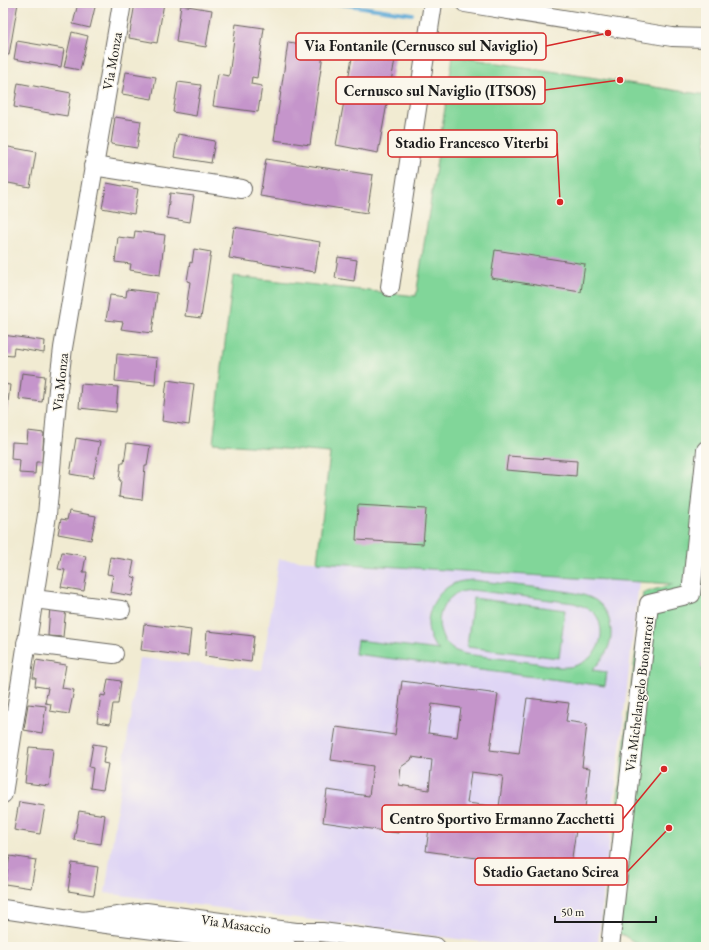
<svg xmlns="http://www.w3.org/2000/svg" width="709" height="950" font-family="'EB Garamond',serif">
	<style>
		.built { fill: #dfd5f5 }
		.green { fill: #81d699; stroke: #4e795a; fill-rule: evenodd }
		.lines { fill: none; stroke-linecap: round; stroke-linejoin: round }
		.stream { stroke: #5eaad7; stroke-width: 4 }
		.building { fill: #c595cb; fill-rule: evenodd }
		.minor-casing { stroke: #67645c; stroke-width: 20 }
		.minor { stroke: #fff; stroke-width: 18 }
		.labels { text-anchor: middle; stroke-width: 3; stroke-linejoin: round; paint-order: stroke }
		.street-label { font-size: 14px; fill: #1c1c1c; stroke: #fbf7ec }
		.leader { fill: none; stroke: #d62828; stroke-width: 1.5 }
		.callout-dot { fill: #d62828; stroke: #fbf7ec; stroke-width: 1.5 }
		.callout { fill: #fbf7ec; stroke: #d62828; stroke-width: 1.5 }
		.callout-label { font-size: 15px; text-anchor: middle; font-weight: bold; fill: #1c1c1c }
	</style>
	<rect width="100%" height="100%" fill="#fbf7ec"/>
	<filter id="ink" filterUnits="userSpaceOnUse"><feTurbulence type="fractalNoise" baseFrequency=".025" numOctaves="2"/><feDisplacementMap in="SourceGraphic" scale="8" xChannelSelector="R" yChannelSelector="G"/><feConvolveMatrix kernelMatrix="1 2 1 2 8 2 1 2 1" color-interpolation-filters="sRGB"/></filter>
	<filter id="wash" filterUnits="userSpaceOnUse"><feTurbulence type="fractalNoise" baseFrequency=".012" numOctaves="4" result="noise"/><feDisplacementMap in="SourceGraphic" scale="16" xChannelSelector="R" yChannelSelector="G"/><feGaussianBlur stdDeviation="0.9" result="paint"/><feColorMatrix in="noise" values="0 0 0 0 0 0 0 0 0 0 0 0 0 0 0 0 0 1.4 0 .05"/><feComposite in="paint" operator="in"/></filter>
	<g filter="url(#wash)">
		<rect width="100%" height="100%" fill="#f1ebd2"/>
		<!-- built -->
		<path class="built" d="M279 559 639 582 598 942 597 947H519L105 893 139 658 262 670Z"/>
		<!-- green -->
		<g class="green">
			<path d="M453 56 706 95V947H642L623 935 602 928 643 593 673 584 317 562 330 453 213 443 233 276 416 296Z"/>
			<path d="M472 580C495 583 518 585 541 588 559 591 579 591 595 600 606 607 610 618 611 631 612 646 603 660 592 670L607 672 605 686 355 654 357 640 439 650C437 648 434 646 433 643 421 622 432 594 453 584 458 581 466 581 472 580ZM472 590 574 603C590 609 599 611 601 631 602 650 587 665 568 667 558 668 547 665 537 663 513 660 489 657 465 654 460 652 454 651 451 648 433 632 436 605 457 593 461 591 467 591 472 590Z"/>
			<path d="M473 598 565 610 559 658 467 647Z"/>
		</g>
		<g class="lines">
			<!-- stream -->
			<path class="stream" d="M333 3 412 14"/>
		</g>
		<g id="blocks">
			<!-- building -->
			<g class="building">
				<path d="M3 3H18L9 55 3 54Z"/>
				<path d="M78 3H96L90 28 73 24Z"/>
				<path d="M135 3H164L157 43 129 38Z"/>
				<path d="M181 5 212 10 206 47 176 42Z"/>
				<path d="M236 24 264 28 257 78 252 77 251 84 262 86 258 112 213 106 218 74 229 76Z"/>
				<path d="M72 32 88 36 80 70 64 67Z"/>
				<path d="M17 41 64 49 61 67 14 59Z"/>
				<path d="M288 42 324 47 310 145 274 140Z"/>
				<path d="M354 47 396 54 378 153 336 145Z"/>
				<path d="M126 72 156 77 152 99 122 94Z"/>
				<path d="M178 82 201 85 196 116 173 112Z"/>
				<path d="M18 83 71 93 67 116 14 107Z"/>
				<path d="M115 117 141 121 137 148 111 144Z"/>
				<path d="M178 134 215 141 211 163 174 157Z"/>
				<path d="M3 146 36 152 30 187 3 182Z"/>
				<path d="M266 159 373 175 367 213 260 196Z"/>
				<path d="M107 183 138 189 134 214 102 208Z"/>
				<path d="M170 193 194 196 190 222 167 218Z"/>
				<path d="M234 227 320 242 315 272 229 258Z"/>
				<path d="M135 231 165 235 160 275 130 270 131 264 115 262 118 237 134 239Z"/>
				<path d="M194 249 211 252 201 318 185 316 190 282 187 281 190 262 192 263Z"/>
				<path d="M495 250 585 264 581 292 491 278Z"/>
				<path d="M338 257 357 260 354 281 335 278Z"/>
				<path d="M127 289 157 293 152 333 121 329 123 322 106 320 110 295 126 297Z"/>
				<path d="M3 335 45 341 44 353 14 348 13 356 3 355Z"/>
				<path d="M117 354 157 358 155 385 115 381Z"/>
				<path d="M22 373 45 376 42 402 19 399Z"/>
				<path d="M167 380 194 384 189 425 162 421Z"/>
				<path d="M3 384 10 385 4 438H3Z"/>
				<path d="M81 384 118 387 116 412 79 408Z"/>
				<path d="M28 431 44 433 42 462H36L35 474 19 473 20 460 11 459 12 442 27 443Z"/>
				<path d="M76 438 100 442 93 478 70 474Z"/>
				<path d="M127 443 150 446 147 466H145L142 500 119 497 121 480H119L121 463H124Z"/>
				<path d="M508 456 577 461 576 476 506 470Z"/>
				<path d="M358 505 426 509 423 544 356 540Z"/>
				<path d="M69 511 96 516 91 540 58 534 61 519 67 520Z"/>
				<path d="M62 552 86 556 83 572H87L84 591 61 587 65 570 58 569Z"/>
				<path d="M110 557 134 561 131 576 136 578 132 596 110 592 113 575 107 574Z"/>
				<path d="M50 605 66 607 63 637 48 636Z"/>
				<path d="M144 624 191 630 188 656 141 650Z"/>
				<path d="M207 631 254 636 251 662 205 656Z"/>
				<path d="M705 641H706V669L701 668Z"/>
				<path d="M36 660 66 665 62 688 74 690 69 714 50 711 51 704 45 703 48 688 35 686 36 678H33Z"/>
				<path d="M108 679 121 681 118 704H113L110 724 97 722 101 695 105 696Z"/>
				<path d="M402 681 498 694 490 750 519 754 527 698 569 703 566 721 587 724 582 767 590 768 582 831 576 830 570 871 426 851 430 821 400 817 398 833 323 822 327 790 369 796 373 766 331 760 336 727 395 735ZM432 704 461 708 457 737 428 733ZM412 757 432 760 429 790 399 785 401 767 411 760ZM471 772 503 776 499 807 467 803Z"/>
				<path d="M28 704 46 706 42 733 24 730Z"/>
				<path d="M93 744 106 746 103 763 108 764 103 790 90 788 93 768 89 767Z"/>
				<path d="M29 747 53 749 49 786 25 783Z"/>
				<path d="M19 802 45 806 40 834 14 830Z"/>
				<path d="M79 811 105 815 101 844 74 840Z"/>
				<path d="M10 856 36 860 31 888 5 884Z"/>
				<path d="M72 863 98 867 94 895 68 891Z"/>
			</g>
		</g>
	</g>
	<g filter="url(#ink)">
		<use href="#blocks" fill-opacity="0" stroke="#67645c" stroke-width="1"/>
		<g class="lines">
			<defs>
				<g id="minor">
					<path d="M465 3 672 37 706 38"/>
					<path d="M93 166 242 189"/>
					<path d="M390 287 433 3"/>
					<path d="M34 599 121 610"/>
					<path d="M26 643 114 654"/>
					<path d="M3 794 47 515 58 389 63 348 122 3"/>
					<path d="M3 909 83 921 287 947"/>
					<path d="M83 921 146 912 296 932H322L436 947"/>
					<path d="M610 947 649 604 691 594 706 450"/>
				</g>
			</defs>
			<!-- minor casing -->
			<use href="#minor" class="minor-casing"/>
			<!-- minor -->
			<use href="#minor" class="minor"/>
		</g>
	</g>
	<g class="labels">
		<!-- street labels -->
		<g class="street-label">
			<text transform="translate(112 61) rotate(-80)" y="5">Via Monza</text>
			<text transform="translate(60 382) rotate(-84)" y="5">Via Monza</text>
			<text transform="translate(639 694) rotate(-83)" y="5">Via Michelangelo Buonarroti</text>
			<text transform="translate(236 924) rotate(8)" y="5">Via Masaccio</text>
		</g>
	</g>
	<!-- callouts -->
	<path class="leader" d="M608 33L546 46M620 80L545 90M560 202L557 143M664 769L623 819M669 828L627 872"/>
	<g class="callout-dot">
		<circle cx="608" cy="33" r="4"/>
		<circle cx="620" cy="80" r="4"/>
		<circle cx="560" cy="202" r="4"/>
		<circle cx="664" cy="769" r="4"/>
		<circle cx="669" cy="828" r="4"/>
	</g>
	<g class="callout">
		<rect x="296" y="33" width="250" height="27" rx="4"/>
		<rect x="336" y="77" width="209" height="27" rx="4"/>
		<rect x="388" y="130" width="169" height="27" rx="4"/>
		<rect x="382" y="805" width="241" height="27" rx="4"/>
		<rect x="475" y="858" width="152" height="27" rx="4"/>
	</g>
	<g class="callout-label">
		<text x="421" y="51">Via Fontanile (Cernusco sul Naviglio)</text>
		<text x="440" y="96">Cernusco sul Naviglio (ITSOS)</text>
		<text x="472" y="148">Stadio Francesco Viterbi</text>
		<text x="502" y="824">Centro Sportivo Ermanno Zacchetti</text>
		<text x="551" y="877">Stadio Gaetano Scirea</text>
	</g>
	<!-- margin -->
	<rect width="709" height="950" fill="none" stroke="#fbf7ec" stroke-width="16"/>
	<!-- scale -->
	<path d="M555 916v6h101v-6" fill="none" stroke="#1c1c1c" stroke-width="2"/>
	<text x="561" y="916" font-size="12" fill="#1c1c1c" stroke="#fbf7ec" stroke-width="3" paint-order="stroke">50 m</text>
</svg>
